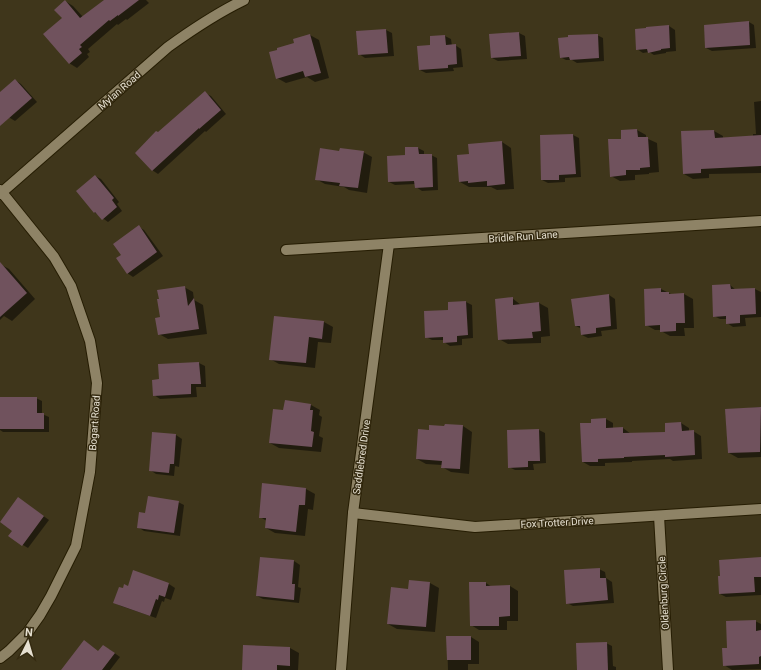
<svg xmlns="http://www.w3.org/2000/svg" width="761" height="670" font-family="Roboto,sans-serif">
	<style>
		.shadow { fill: #0007 }
		.building { fill: #70525d }
		.lines { fill: none; stroke-linecap: round; stroke-linejoin: round }
		.street-casing { stroke: #261d03; stroke-width: 12 }
		.street { stroke: #8e8366; stroke-width: 10 }
		.labels { text-anchor: middle; stroke-width: 3; stroke-linejoin: round; paint-order: stroke }
		.street-label { font-size: 10px; fill: #e6e0d1; stroke: #352b11 }
	</style>
	<rect width="100%" height="100%" fill="#3f361b"/>
	<!-- shadow -->
	<g class="shadow">
		<path d="M106 0H146L149 3 127 20 126 19 118 25 117 24 88 49 90 52 87 54 89 57 77 68 69 63 63 19 65 1 73 6 83 17Z"/>
		<path d="M749 22 754 25 756 48 712 51 706 48Z"/>
		<path d="M669 26 675 30 676 51 666 52V53L654 55 649 52 643 53 637 49Z"/>
		<path d="M386 30 392 33 394 56 365 58 359 54 358 32Z"/>
		<path d="M519 33 525 36 527 59 498 61 492 58Z"/>
		<path d="M310 35 319 40 329 78 315 82 307 77 286 83 277 78 295 43Z"/>
		<path d="M597 35 603 38 604 61 577 63 572 60H566L560 57Z"/>
		<path d="M445 36 451 39 452 46 455 45 461 49 463 67 453 68 454 71 426 73 420 70 431 46Z"/>
		<path d="M15 80 21 84 37 102 15 121 10 118 0 105V93Z"/>
		<path d="M205 93 211 96 226 114 206 132 205 131 158 174 152 170 158 133Z"/>
		<path d="M761 101V173L709 174V178L693 179 684 174 682 132 714 131 723 136V138L753 137V134H756L754 102Z"/>
		<path d="M637 130 646 135V138L657 143 659 172 649 173V174L635 175V180L620 181 611 176 622 139V131Z"/>
		<path d="M573 135 579 138 581 177 565 178V182L548 183 542 180 541 136Z"/>
		<path d="M502 142 511 148 514 189 497 190 491 187H469L460 182 470 155Z"/>
		<path d="M418 148 424 151V155H431L437 158 438 190 422 191 416 187 415 184 395 185 389 182 406 156Z"/>
		<path d="M340 152H363L372 157 367 193 349 190 344 187 325 184 316 179Z"/>
		<path d="M95 176 101 179 119 202 117 204 122 211 108 222 94 212Z"/>
		<path d="M139 227 144 230 163 256 133 277 127 273 122 255Z"/>
		<path d="M0 264 9 269 35 299 12 321 4 316 0 320Z"/>
		<path d="M730 285 736 290 755 289 761 292V317L745 318 746 326 733 327 727 323V319H720L714 316Z"/>
		<path d="M184 287 193 292 194 300 203 305 207 334 168 339 159 334Z"/>
		<path d="M661 289 671 294H684L693 299 694 328H684L685 336H670L661 331V330H655L646 325Z"/>
		<path d="M609 295 615 299 617 329 601 331 602 336 588 338 582 335V329L576 326Z"/>
		<path d="M512 298 521 305 539 303 548 308 550 336 541 337V343L508 344 499 339Z"/>
		<path d="M466 302 472 305 473 338 462 339V345L450 346 444 342V340H432L426 337 450 311Z"/>
		<path d="M324 322 333 327 331 343 318 342 315 368 279 364 270 359Z"/>
		<path d="M199 363 205 366 206 387H196L197 397 160 399 154 395 160 380Z"/>
		<path d="M0 398H36L42 401V414L49 417V432H3L0 430Z"/>
		<path d="M311 405 320 410 319 415 322 417 319 436 323 438 321 452 279 448 270 443 284 411Z"/>
		<path d="M761 407V457L738 458 729 453 726 410Z"/>
		<path d="M606 419 613 423V429L623 428 631 434 666 433 681 423 689 428V432L693 431 701 436 702 459 673 461 670 459 632 461V462L605 463V466H590L583 462 592 424Z"/>
		<path d="M463 426 472 432 469 474 451 472 442 467V465L426 464 417 459 430 431Z"/>
		<path d="M539 430 545 433 546 463 533 464 534 470H515L509 467Z"/>
		<path d="M152 433 176 435 182 439 179 467 175 466 174 476 156 474 150 470Z"/>
		<path d="M263 484 306 489 315 494 313 510 308 509 305 536 275 533 266 528 267 521 260 517Z"/>
		<path d="M24 502 49 520 28 548 23 545 13 531Z"/>
		<path d="M178 502 184 505 180 536 144 531 138 527 146 514Z"/>
		<path d="M761 558V595L726 597 720 594Z"/>
		<path d="M294 561 300 565 298 587 301 588 299 603 263 599 257 596Z"/>
		<path d="M599 569 605 572 606 578 612 582 614 603 573 606 567 603Z"/>
		<path d="M134 572 169 584 175 588 171 600 165 598 164 602 162 601 156 618 121 606 115 603 123 590 129 587Z"/>
		<path d="M410 581 430 583 439 588 435 632 397 629 388 624 409 590Z"/>
		<path d="M486 583 492 587 510 586 518 591V621H507V630H479L471 625Z"/>
		<path d="M755 621 761 624V669L732 670 724 665 728 649Z"/>
		<path d="M447 637H471L479 642V664H468V670H448Z"/>
		<path d="M606 643 612 646 613 666 616 667V670H578Z"/>
		<path d="M244 646 290 648 299 653 298 670H243Z"/>
		<path d="M109 649 120 657 110 670H71L99 652Z"/>
	</g>
	<!-- building -->
	<g class="building">
		<path d="M65 0 80 18 104 0H139L118 16V15L110 21 109 20 80 45 82 47 79 49 82 53 69 64 43 34 62 18 54 10Z"/>
		<path d="M749 21 750 45 705 48 704 25Z"/>
		<path d="M669 25 670 48 661 49V50L648 53 647 49 636 50 635 29 646 28V27Z"/>
		<path d="M386 29 388 53 358 55 356 31Z"/>
		<path d="M519 32 521 56 491 58 489 34Z"/>
		<path d="M310 34 321 73 305 77 303 71 276 79 269 52 277 50V48L294 43 293 39Z"/>
		<path d="M598 34 599 58 570 60 569 57 560 58 558 38 568 37V35Z"/>
		<path d="M445 35 446 45 456 44 457 64 448 65V68L419 70 417 46 430 45V36Z"/>
		<path d="M15 79 32 98 0 126V92Z"/>
		<path d="M205 91 221 110 199 129V128L152 171 135 153 156 131 158 132Z"/>
		<path d="M637 129 638 137H648L650 167 640 168V170H626V175L610 177 608 139H621V130Z"/>
		<path d="M714 130 715 138 761 135V166L701 169V173L683 174 681 131Z"/>
		<path d="M573 134 576 174 559 175V180H541L540 135Z"/>
		<path d="M502 141 505 184 487 186V181L468 183V181L459 182 457 155 469 154 468 144Z"/>
		<path d="M405 147H418L419 154H432L433 187 415 188 414 181 388 182 387 156 405 155Z"/>
		<path d="M320 148 339 151 340 148 364 151 358 188 339 186 340 183 315 180Z"/>
		<path d="M95 175 114 198 112 200 117 207 102 220 95 212 94 213 76 191Z"/>
		<path d="M139 225 157 252 127 274 116 258 121 255 113 244Z"/>
		<path d="M0 262 27 293 0 317Z"/>
		<path d="M730 284 731 289 755 288 756 314 740 315V323L726 324V316L713 317 712 285Z"/>
		<path d="M185 286 188 306 194 298 199 329 158 335 155 318 160 317 157 299H159L157 290Z"/>
		<path d="M661 288V292H669V294L684 293 685 323H676V331L660 332V325L645 326 644 289Z"/>
		<path d="M609 294 611 326 596 328V333L581 335 580 326H575L571 299Z"/>
		<path d="M513 297V305L539 302 541 331 532 332 533 338 498 340 495 299Z"/>
		<path d="M466 301 468 335 457 336V342L443 343V337L425 338 424 311 448 310V302Z"/>
		<path d="M274 316 324 321 322 339 309 337 306 363 269 360Z"/>
		<path d="M199 362 201 384H191V394L153 396 152 380 159 379 158 364Z"/>
		<path d="M0 397H37V413H44V429H0Z"/>
		<path d="M285 400 311 404 310 410H313L311 431 314 432 312 447 269 443 273 409 283 410Z"/>
		<path d="M761 407 760 452 728 453 725 409Z"/>
		<path d="M606 418V428L623 427V433L665 432V423L681 422 682 431 694 430 695 455 665 457V455L624 457V458L598 459V462H582L580 423H591V419Z"/>
		<path d="M445 424 463 425 460 469 441 468 442 461 416 459 418 429 429 430V425L444 426Z"/>
		<path d="M539 429 540 461H528V467L508 468 507 430Z"/>
		<path d="M152 432 176 434 174 464H170L169 473 149 471Z"/>
		<path d="M262 483 306 488 305 505H299L296 532 265 528 266 518H259Z"/>
		<path d="M148 496 179 501 174 533 137 528 139 512 145 513Z"/>
		<path d="M18 497 44 516 22 546 8 536 12 531 0 522Z"/>
		<path d="M260 557 294 560 292 584H295L294 600 256 596Z"/>
		<path d="M761 557V577H754L755 592 719 594 718 576H720L719 560Z"/>
		<path d="M600 568V578H606L608 600 566 604 564 570Z"/>
		<path d="M133 570 169 583 165 597 159 595 158 600 156 599 150 616 113 603 119 587 123 588 124 584 128 586Z"/>
		<path d="M409 580 430 582 426 627 387 624 391 587 408 589Z"/>
		<path d="M469 582H486V586L510 585V616L499 617V626H470Z"/>
		<path d="M756 620V631L761 630V656L759 657V664L723 666 722 648H727L726 621Z"/>
		<path d="M446 636H471V660H447Z"/>
		<path d="M84 640 98 651 103 645 115 653 102 670H61Z"/>
		<path d="M607 642 608 670H577L576 643Z"/>
		<path d="M243 645 290 647V666L277 665V670H242Z"/>
	</g>
	<g class="lines">
		<defs>
			<g id="street">
				<path d="M0 190 54 257 71 286 90 341 97 383 90 472 76 546 51 596 40 615 28 632 9 651 0 658"/>
				<path d="M0 194 168 47C193 29 217 13 244 0"/>
				<path d="M286 250 761 221"/>
				<path d="M353 513 475 527 761 509"/>
				<path d="M659 516 668 670"/>
				<path d="M341 670 353 513 389 244"/>
			</g>
		</defs>
		<!-- street casing -->
		<use href="#street" class="street-casing"/>
		<!-- street -->
		<use href="#street" class="street"/>
	</g>
	<g class="labels">
		<!-- street labels -->
		<g class="street-label">
			<text transform="translate(119 90) rotate(-41)" y="4">Mylan Road</text>
			<text transform="translate(523 236) rotate(-4)" y="4">Bridle Run Lane</text>
			<text transform="translate(94 423) rotate(-86)" y="4">Bogart Road</text>
			<text transform="translate(361 457) rotate(-82)" y="4">Saddlebred Drive</text>
			<text transform="translate(557 522) rotate(-3)" y="4">Fox Trotter Drive</text>
			<text transform="translate(663 593) rotate(-93)" y="4">Oldenburg Circle</text>
		</g>
	</g>
	<!-- north arrow -->
	<g transform="translate(28 642) rotate(5)" stroke="#352b11" stroke-width="3" paint-order="stroke">
	<path d="M0-3L7 15L0 10L-7 15Z" fill="#e6e0d1"/>
	<text y="-6" font-size="11" font-weight="bold" text-anchor="middle" fill="#e6e0d1">N</text>
	</g>
</svg>
